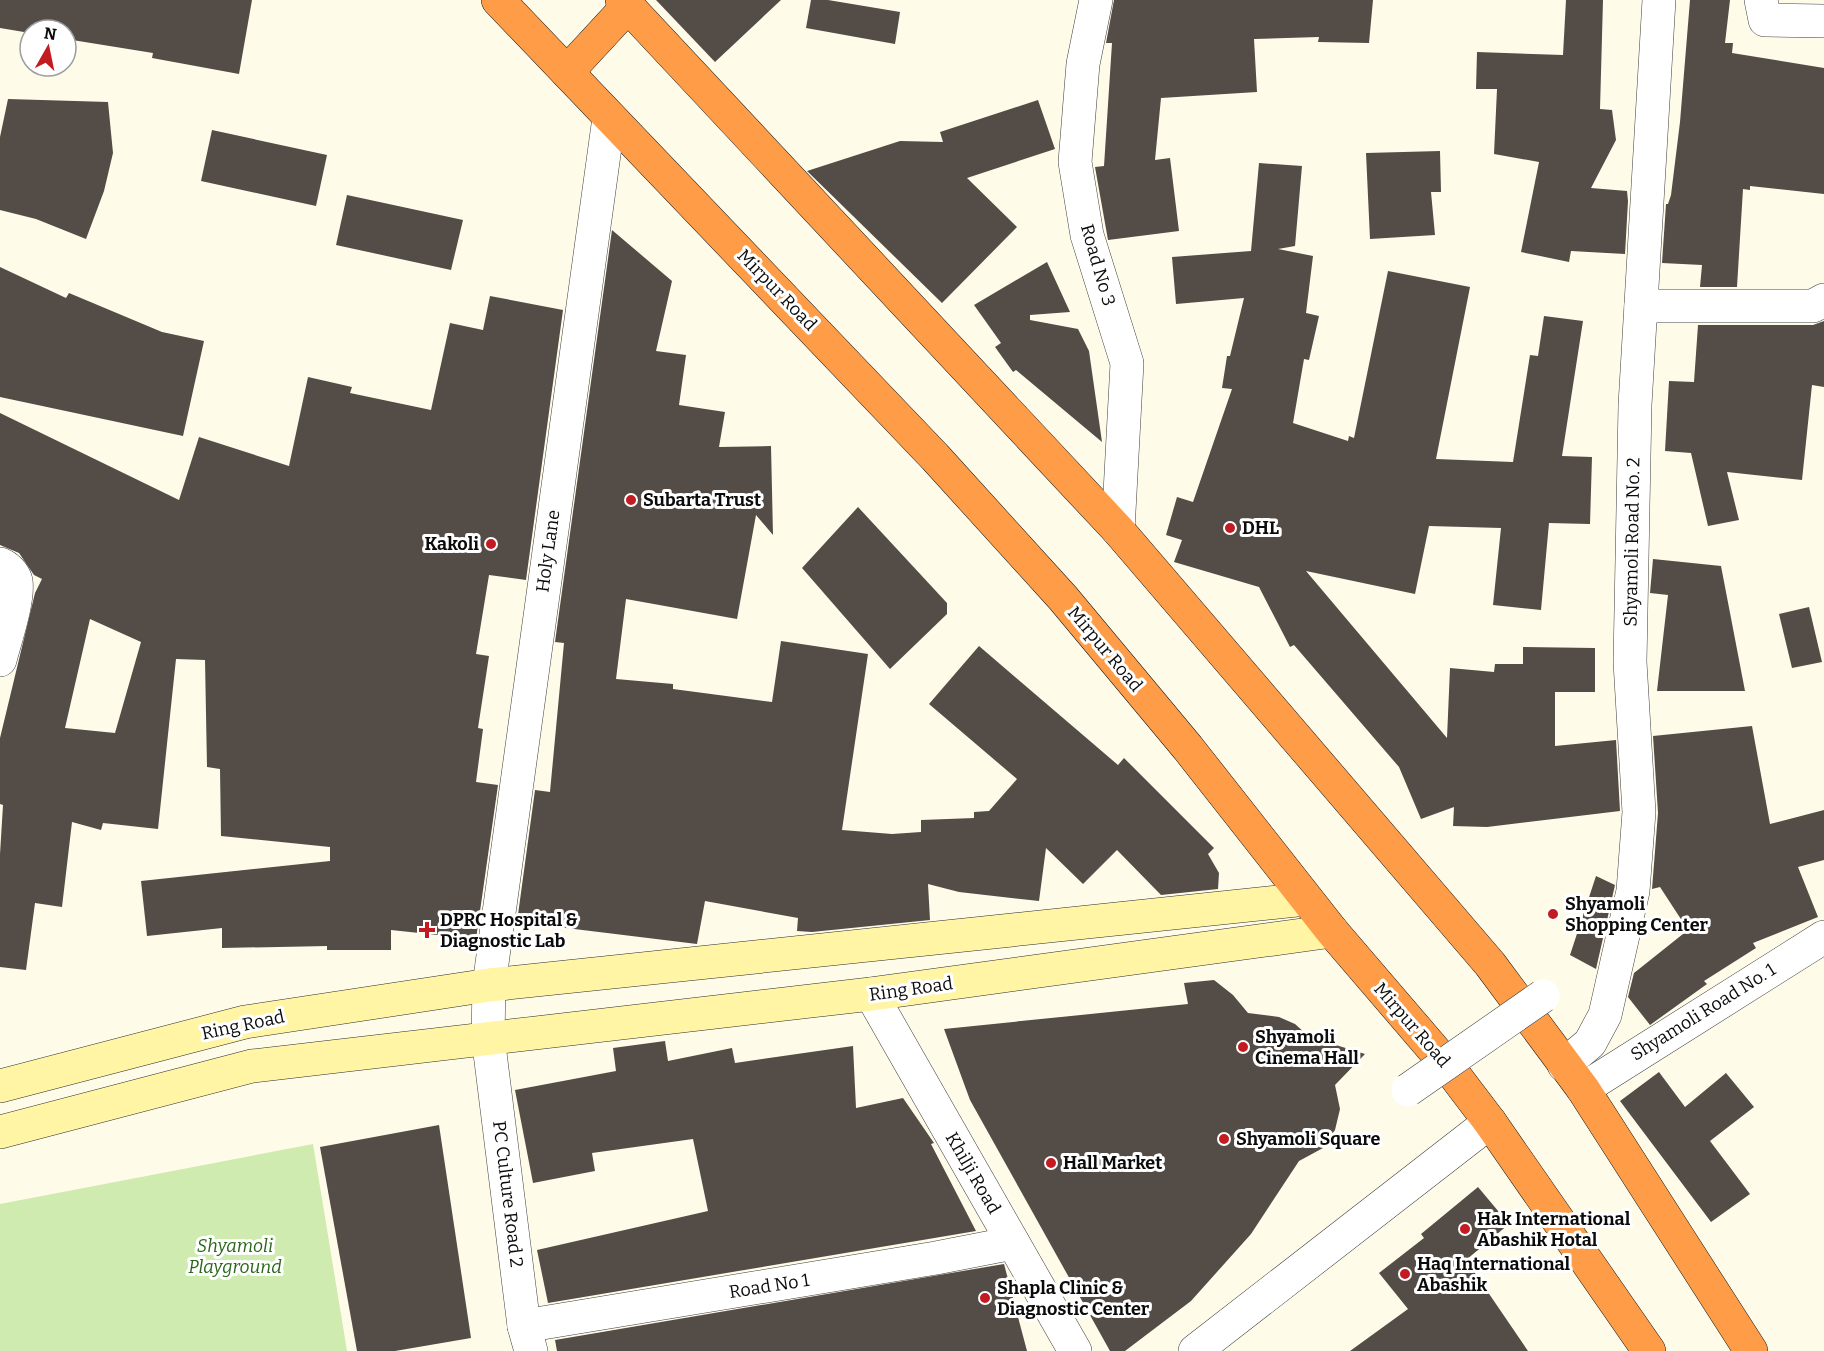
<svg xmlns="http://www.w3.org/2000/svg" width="1824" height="1351" font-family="Bitter,serif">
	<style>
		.green { fill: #cfebb0 }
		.building { fill: #544c47; fill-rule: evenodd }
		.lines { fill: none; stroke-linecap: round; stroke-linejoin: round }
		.street-casing { stroke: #3e3e3e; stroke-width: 34 }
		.secondary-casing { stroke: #2d2d2d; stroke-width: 34 }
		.highway-casing { stroke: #1c1c1c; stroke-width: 34 }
		.street { stroke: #fff; stroke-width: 33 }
		.secondary { stroke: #fff5a4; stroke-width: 33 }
		.highway { stroke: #fe9c47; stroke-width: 33 }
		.street-bridge-casing { stroke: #3e3e3e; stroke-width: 34; stroke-linecap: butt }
		.street-bridge { stroke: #fff; stroke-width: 33 }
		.poi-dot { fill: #c31b22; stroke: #fff; stroke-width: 2 }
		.labels { text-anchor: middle; stroke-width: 6; stroke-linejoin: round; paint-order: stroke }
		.street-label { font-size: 18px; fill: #0b0b0b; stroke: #fff }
		.poi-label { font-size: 18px; font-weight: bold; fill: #0b0b0b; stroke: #fff; text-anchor: start }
		.park-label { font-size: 18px; font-style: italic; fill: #286618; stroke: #fff }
	</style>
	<rect width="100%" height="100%" fill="#fffbe9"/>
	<!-- green -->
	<path class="green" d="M313 1144 347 1351H0V1204Z"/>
	<!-- building -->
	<g class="building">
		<path d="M0 0H252L239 74 152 58 153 53 66 39V30H30V33L0 28Z"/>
		<path d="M656 0H781L715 62Z"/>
		<path d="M811 0H828L900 12 895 44 806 28Z"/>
		<path d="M1114 0H1373L1369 43 1318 42 1319 37 1254 39 1257 92 1161 98 1155 160 1170 158 1179 231 1108 240 1095 167 1104 166 1112 43H1106Z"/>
		<path d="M1566 0H1603L1600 109 1612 110 1616 140 1591 188 1627 191 1628 201 1625 254 1571 251 1569 262 1521 252 1539 162 1494 154 1497 89H1476L1477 52 1563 55Z"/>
		<path d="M1690 0H1730L1725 43H1733L1732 53 1824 68V194L1750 186V190L1743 189 1737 287H1700L1702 265 1662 263 1666 204H1668L1671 195 1680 122Z"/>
		<path d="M8 99 108 102 113 153 104 191 86 239 36 219 0 210V137Z"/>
		<path d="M1038 100 1055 149 967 178 1017 227 942 303 807 171 900 141 943 142 940 132Z"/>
		<path d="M212 130 327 155 316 206 201 181Z"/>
		<path d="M1440 151 1441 192H1431L1435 235 1370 239 1366 153Z"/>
		<path d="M1259 163 1302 166 1295 246 1278 249 1313 256 1306 313 1319 316 1309 360 1304 359 1293 423 1348 441 1349 436 1354 438 1388 271 1470 287 1436 459 1513 462 1530 355 1538 356 1544 316 1583 321 1562 456 1592 457 1590 524 1549 523 1541 610 1493 605 1501 528 1429 526 1415 594 1306 571 1447 738 1450 668 1494 672 1495 664H1523V647L1595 648V692H1555V746L1616 740 1620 811 1487 827 1453 826 1454 807 1421 819 1399 767 1294 645 1290 647 1259 587 1174 562 1182 540 1166 535 1177 497 1193 502 1232 389 1222 388 1227 356H1230L1244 298 1176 304 1172 257 1251 251Z"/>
		<path d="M347 195 463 220 451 270 336 245Z"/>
		<path d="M612 230 672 281 656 351 686 355 679 405 725 412 719 447 771 446 773 535 756 515 737 619 626 599 616 679 673 684V689L772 702 781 641 868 654 842 830 892 834 921 832V820L974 818V812L989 811 1017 779 929 704 979 646 1118 765 1124 758 1214 848 1208 854 1219 873 1218 889 1161 895 1117 850 1083 884 1046 848 1039 901 959 892 928 884 930 920 812 932 797 931 798 918 705 901 697 944 517 922 535 790 550 792 564 643 555 642Z"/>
		<path d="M1047 262 1070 312 1030 315V320L1078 329 1089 351 1102 442 1016 370 1013 372 995 347 1001 343 974 305Z"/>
		<path d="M0 267 66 298 69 293 162 332 204 341 183 436 0 397Z"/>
		<path d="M490 296 563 310 526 580 489 575 476 654 489 656 478 728 483 729 476 782 498 785 476 939 391 930V950H327V946L222 948V928L147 936 141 881 330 861V847L221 836 220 769 207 767 205 660 176 659 158 829 103 823 101 830 72 822 62 907 35 903 26 970 0 967V854L3 805 0 804V738L35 593 42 579 34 575 19 553 0 545V413L179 500 199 437 289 466 308 377 352 387 350 393 431 410 450 323 483 330ZM90 619 141 642 115 733 65 728Z"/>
		<path d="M1824 321V387L1812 385 1802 480 1727 472 1739 520 1708 526 1691 453 1665 451 1669 381 1694 382 1698 325H1813Z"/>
		<path d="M858 507 947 603V614L890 669 802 568Z"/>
		<path d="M1653 559 1721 566 1745 691H1657L1668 595 1650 593Z"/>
		<path d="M1809 607 1822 662 1792 668 1779 614Z"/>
		<path d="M1752 726 1770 824 1824 810V860L1798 867 1818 917 1753 943 1756 948 1704 981 1707 984 1650 1025 1628 997 1634 973 1688 930 1660 887 1652 889 1658 813 1653 736Z"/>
		<path d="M1596 876 1615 885 1596 969 1570 955Z"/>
		<path d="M1214 980 1233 995 1248 1013 1279 1017 1295 1024 1315 1042 1323 1041 1365 1054 1335 1085 1340 1109 1335 1130 1323 1148 1299 1161 1251 1234 1191 1301 1125 1351H1110L970 1100 944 1029 1188 1004 1184 983Z"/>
		<path d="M665 1041 668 1061 732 1048 735 1063 853 1046 856 1108 903 1098 934 1143 931 1144 976 1231 548 1303 537 1250 708 1211 693 1139 592 1153 595 1171 533 1183 515 1090 616 1071 613 1048Z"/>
		<path d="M1659 1072 1685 1107 1726 1073 1754 1107 1710 1141 1750 1194 1711 1222 1620 1101Z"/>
		<path d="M439 1125 471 1338 395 1351H357L320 1147Z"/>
		<path d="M1478 1187 1509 1224 1466 1260 1528 1351H1350L1408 1309 1379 1273 1424 1238 1421 1234Z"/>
		<path d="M1004 1264 1027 1351H557L555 1340Z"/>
	</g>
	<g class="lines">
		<defs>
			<g id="street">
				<path d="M1096 0 1083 64 1075 162 1087 235 1127 363 1118 530"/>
				<path d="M1761 0 1765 20 1824 21"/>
				<path d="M1641 306H1813L1824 300"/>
				<path d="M0 564C7 567 14 573 16 581 19 601 5 640 0 660"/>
				<path d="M871 994 1075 1351"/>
				<path d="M1564 1065 1590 1043 1605 1015 1633 891 1639 812 1630 662 1635 405 1659 0"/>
				<path d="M1583 1089 1824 937"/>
				<path d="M524 1326 936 1258 1013 1243"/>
				<path d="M531 1351 524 1326 488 1037 489 985 609 118"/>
				<path d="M1195 1351 1490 1122"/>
			</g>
			<g id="secondary">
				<path d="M0 1086 245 1022 489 985 1306 899"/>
				<path d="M0 1132 252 1066 871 994 1332 931"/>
			</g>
			<g id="highway">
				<path d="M498 0 935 457 1063 598 1188 748 1332 931 1446 1064 1490 1122 1649 1351"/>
				<path d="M622 0 1118 530 1490 964 1583 1089 1751 1351"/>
				<path d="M567 72 628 6"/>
			</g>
		</defs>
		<!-- street casing -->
		<use href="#street" class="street-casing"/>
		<!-- secondary casing -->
		<use href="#secondary" class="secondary-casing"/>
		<!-- highway casing -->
		<use href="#highway" class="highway-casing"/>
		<!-- street -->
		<use href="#street" class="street"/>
		<!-- secondary -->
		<use href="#secondary" class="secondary"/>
		<!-- highway -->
		<use href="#highway" class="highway"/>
		<defs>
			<path id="street-bridge" d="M1408 1090 1543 996"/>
		</defs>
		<!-- street-bridge casing -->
		<use href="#street-bridge" class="street-bridge-casing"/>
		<!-- street-bridge -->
		<use href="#street-bridge" class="street-bridge"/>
	</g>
	<!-- markers -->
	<g class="poi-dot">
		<circle cx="631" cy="500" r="6"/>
		<circle cx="1230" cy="528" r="6"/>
		<circle cx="491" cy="544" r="6"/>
		<circle cx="1553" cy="914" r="6"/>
		<path d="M424 921h6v6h6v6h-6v6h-6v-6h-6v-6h6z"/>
		<circle cx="1243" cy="1047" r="6"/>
		<circle cx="1224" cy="1139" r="6"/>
		<circle cx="1051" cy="1163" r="6"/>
		<circle cx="1465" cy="1229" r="6"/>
		<circle cx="1405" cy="1274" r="6"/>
		<circle cx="985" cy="1298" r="6"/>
	</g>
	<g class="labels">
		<!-- street labels -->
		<g class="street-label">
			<text transform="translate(1098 265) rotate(74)" y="6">Road No 3</text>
			<text transform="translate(777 290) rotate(46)" y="6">Mirpur Road</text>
			<text transform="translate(1632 542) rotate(-89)" y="6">Shyamoli Road No. 2</text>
			<text transform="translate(548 551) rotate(-82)" y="6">Holy Lane</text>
			<text transform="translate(1105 649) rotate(50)" y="6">Mirpur Road</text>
			<text transform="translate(911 989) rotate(-8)" y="6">Ring Road</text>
			<text transform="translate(1703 1012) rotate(-32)" y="6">Shyamoli Road No. 1</text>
			<text transform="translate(243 1025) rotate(-12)" y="6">Ring Road</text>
			<text transform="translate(1412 1025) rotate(49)" y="6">Mirpur Road</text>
			<text transform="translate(973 1173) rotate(60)" y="6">Khilji Road</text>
			<text transform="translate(508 1194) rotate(83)" y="6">PC Culture Road 2</text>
			<text transform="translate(769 1286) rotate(-9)" y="6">Road No 1</text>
		</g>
		<!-- poi labels -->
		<g class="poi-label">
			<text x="643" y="506">Subarta Trust</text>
			<text x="1242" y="534">DHL</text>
			<text x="479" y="550" text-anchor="end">Kakoli</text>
			<text x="1565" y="910">Shyamoli<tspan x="1565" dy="21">Shopping Center</tspan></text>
			<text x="440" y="926">DPRC Hospital &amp;<tspan x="440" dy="21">Diagnostic Lab</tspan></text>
			<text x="1255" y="1043">Shyamoli<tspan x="1255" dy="21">Cinema Hall</tspan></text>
			<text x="1236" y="1145">Shyamoli Square</text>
			<text x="1063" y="1169">Hall Market</text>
			<text x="1477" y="1225">Hak International<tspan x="1477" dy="21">Abashik Hotal</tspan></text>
			<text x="1417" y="1270">Haq International<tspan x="1417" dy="21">Abashik</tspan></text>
			<text x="997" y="1294">Shapla Clinic &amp;<tspan x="997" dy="21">Diagnostic Center</tspan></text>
		</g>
		<!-- park labels -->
		<g class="park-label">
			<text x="235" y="1252">Shyamoli<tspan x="235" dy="21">Playground</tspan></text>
		</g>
	</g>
	<!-- north arrow -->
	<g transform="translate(48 48) rotate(9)"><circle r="28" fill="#ffffff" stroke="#9d9d9d" stroke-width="1.5"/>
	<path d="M0-4.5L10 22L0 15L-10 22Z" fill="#c31b22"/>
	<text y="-9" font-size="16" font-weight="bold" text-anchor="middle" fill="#0b0b0b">N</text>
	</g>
</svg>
